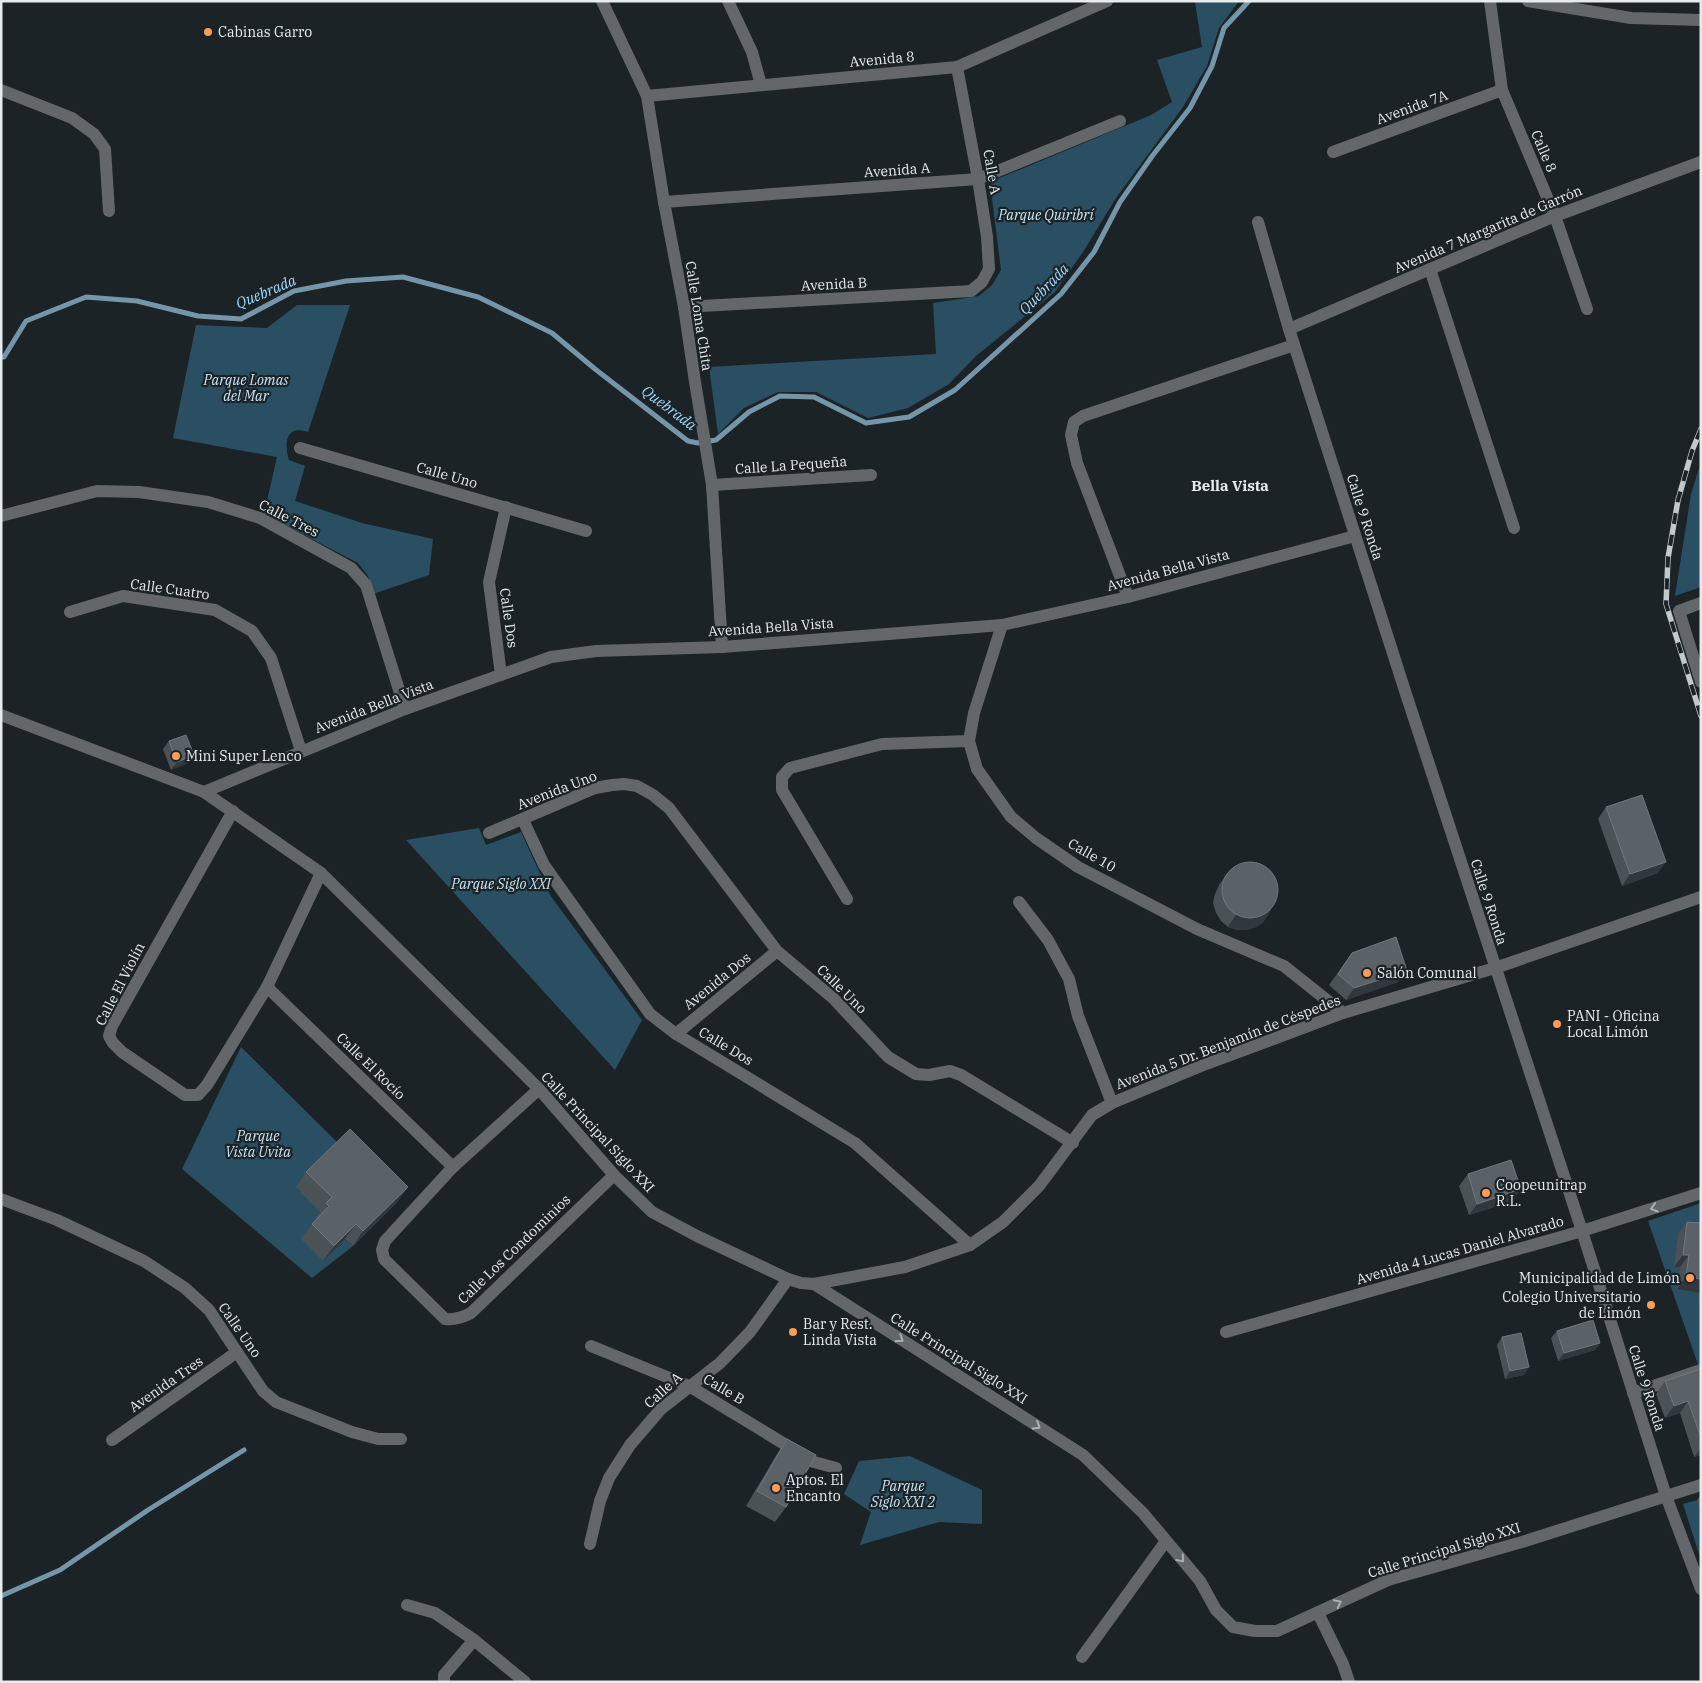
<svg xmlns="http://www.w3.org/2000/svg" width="1702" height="1683" font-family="'IBM Plex Serif',serif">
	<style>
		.green { fill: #2a4f62 }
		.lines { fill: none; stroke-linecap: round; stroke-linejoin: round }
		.stream { stroke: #7596a9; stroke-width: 5 }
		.minor { stroke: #63676a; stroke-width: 12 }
		.rail-casing { stroke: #c3c8cb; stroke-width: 5.5 }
		.rail { stroke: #1b2327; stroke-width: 4; stroke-dasharray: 11; stroke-linecap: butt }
		.wall { fill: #4a5256 }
		.shaded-wall { fill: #30383d }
		.building { fill: #5b6267; stroke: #70787c }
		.oneway { stroke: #abb0b3 }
		.poi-dot { fill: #fe9c58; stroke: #1b2327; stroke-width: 2 }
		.labels { text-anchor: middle; stroke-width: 4.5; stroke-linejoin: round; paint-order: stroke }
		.poi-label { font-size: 14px; fill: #e6ebee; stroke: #1b2327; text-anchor: start }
		.street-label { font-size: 14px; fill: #e6ebee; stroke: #1b2327 }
		.park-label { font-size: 14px; font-style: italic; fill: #cbe7f8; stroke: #1b2327 }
		.water-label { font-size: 15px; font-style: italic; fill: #a0dafc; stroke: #1b2327 }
		.neighbourhood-label { font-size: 15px; font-weight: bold; fill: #e6ebee; stroke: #1b2327 }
	</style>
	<rect width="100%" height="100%" fill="#1b2327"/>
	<!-- green -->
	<g class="green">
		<path d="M1202 1H1239L1219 28 1207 66 1183 107 1116 198 1083 252 1055 292 976 356 949 384 908 408 868 418 816 392H778L744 408 718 434 709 367 936 354 933 303 979 296 992 285 1001 270 990 182 1151 115 1172 102 1157 60 1202 47 1195 2Z"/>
		<path d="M297 305H350L308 432C285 424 284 444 289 460L305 466 295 501 362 523 433 539 429 575 373 594 368 576 358 563 264 514 277 457 173 438 196 325 267 328Z"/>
		<path d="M1701 462V587L1675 596 1691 494Z"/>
		<path d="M479 828 486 845 521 832 550 895 642 1020 615 1070 406 840Z"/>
		<path d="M241 1047 339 1144 319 1221 323 1261 345 1239 353 1246 312 1278 182 1169Z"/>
		<path d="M1701 1203V1373L1648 1221Z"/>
		<path d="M910 1456 982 1490V1524L939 1522 860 1545 871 1512 844 1494 859 1461Z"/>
		<path d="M1701 1499V1560L1683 1504Z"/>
	</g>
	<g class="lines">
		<!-- stream -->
		<g class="stream">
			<path d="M1 357H4L26 321 86 297 137 301 198 316 241 319 294 291 346 281 403 277 478 297 552 333 595 369 688 441 698 443 716 440 749 412 780 396 814 397 866 423 909 417 955 390 1061 294 1094 252 1120 202 1153 155 1190 108 1212 66 1224 28 1249 1"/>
			<path d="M1 1596 60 1570 148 1510 244 1450"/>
		</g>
		<!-- minor -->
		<g class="minor">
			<path d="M602 1 647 96 664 202 684 307 695 382 712 485 722 647"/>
			<path d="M728 1 752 52 761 85"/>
			<path d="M1490 1 1502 90 1555 216 1587 309"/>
			<path d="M1528 1 1631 18 1701 20"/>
			<path d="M1 90 72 118 94 134 105 149 109 211"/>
			<path d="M647 96 957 67 1107 1"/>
			<path d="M1333 152 1502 90"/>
			<path d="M664 202 978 179 1120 121"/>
			<path d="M1258 222 1289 329 1406 694 1582 1231 1666 1496 1701 1589"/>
			<path d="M1430 269 1514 528"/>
			<path d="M684 307 971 291 982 282 989 269 987 237 978 179 957 67"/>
			<path d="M1289 329 1555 216 1701 162"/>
			<path d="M300 448 586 531"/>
			<path d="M712 485 871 475"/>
			<path d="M1 516 97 491 139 492 208 502 260 518 351 568 366 585 405 709"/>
			<path d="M1128 597 1077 463 1071 435 1074 422 1083 416 1294 345"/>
			<path d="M1701 603 1679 611 1701 682"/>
			<path d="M70 612 123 596 215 610 252 631 271 658 301 751"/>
			<path d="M1002 625 974 713 969 741 977 769 1011 817 1036 838 1078 867 1197 929 1284 966 1343 1013"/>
			<path d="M501 675 489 582 506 507"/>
			<path d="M1 715 204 792 321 873 539 1089 614 1175 652 1212 697 1236 788 1279 801 1283 814 1284 1083 1455 1143 1513 1200 1581 1216 1610 1233 1627 1255 1631H1277L1388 1580 1522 1542 1701 1485"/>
			<path d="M204 792 405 709 551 657 596 651 722 647 1002 625 1128 597 1355 536"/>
			<path d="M233 811 112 1026 109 1036 113 1043 122 1052 185 1095H198L207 1085 267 987 321 873"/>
			<path d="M523 820 544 865 650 1014 676 1034 855 1143 970 1245"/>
			<path d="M489 833 595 788 612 785 624 784 637 786 653 795 669 808 777 951 834 999 888 1057 916 1074 929 1075 950 1071 961 1075 1073 1143"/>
			<path d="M847 899 782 790V777L790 768 882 744 969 741"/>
			<path d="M1019 902 1048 940 1069 979 1078 1016 1112 1103"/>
			<path d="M267 987 453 1167"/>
			<path d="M676 1034 777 951"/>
			<path d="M539 1089 453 1167 385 1241 382 1250 384 1259 445 1319C455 1320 462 1318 471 1313L614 1175"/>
			<path d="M1 1199 57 1220 144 1261 185 1288 209 1310 263 1391 276 1402 352 1432 378 1439H401"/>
			<path d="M814 1284 905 1267 970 1245 1003 1222 1039 1186 1092 1115 1112 1103 1201 1066 1343 1013 1495 968 1701 897"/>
			<path d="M1226 1332 1582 1231 1701 1193"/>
			<path d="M591 1346 689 1386 814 1462 836 1468"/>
			<path d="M1633 1393 1701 1370"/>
			<path d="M112 1440 237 1352"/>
			<path d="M590 1544 600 1501 609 1478 630 1445 661 1409 720 1363 750 1332 788 1279"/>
			<path d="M407 1605 435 1613 474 1640 525 1682"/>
			<path d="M1318 1613 1343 1664 1349 1682"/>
			<path d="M1082 1657 1166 1541"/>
			<path d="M444 1682V1675L474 1640"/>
		</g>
		<defs>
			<path id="rail" d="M1701 429 1692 451 1678 500 1668 558 1666 604 1701 716"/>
		</defs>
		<!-- rail casing -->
		<use href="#rail" class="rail-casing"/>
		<!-- rail -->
		<use href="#rail" class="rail"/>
	</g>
	<!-- wall -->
	<g class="wall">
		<path d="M169 741 194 755 188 763 171 770 163 749Z"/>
		<path d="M1606 807 1658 873 1622 886 1598 819Z"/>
		<path d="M1227 873 1271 910 1263 922 1256 927 1247 930H1237L1228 927 1221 921 1216 913 1213 903 1215 894 1219 885Z"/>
		<path d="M1352 953 1398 982 1346 1000 1329 985Z"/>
		<path d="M306 1172 408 1187 397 1202 353 1246 345 1239 323 1261 301 1239 312 1224 316 1219 315 1218 320 1212 296 1187Z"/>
		<path d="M1468 1174 1513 1201 1469 1215 1459 1186Z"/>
		<path d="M1687 1222 1701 1223V1304L1698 1303 1700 1293 1677 1289 1680 1267H1674L1678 1234Z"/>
		<path d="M1557 1331 1600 1343 1595 1350 1558 1361 1551 1338Z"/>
		<path d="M1502 1337 1529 1367 1524 1375 1505 1379 1497 1345Z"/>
		<path d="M1701 1369V1455L1694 1457 1680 1413 1665 1418 1656 1394 1665 1381Z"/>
		<path d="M787 1439 786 1507 775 1522 746 1506 777 1454Z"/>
		<path d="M1701 1495V1512L1697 1500Z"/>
	</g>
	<!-- shaded-wall -->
	<g class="shaded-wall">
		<path d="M194 755 188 763 171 770 177 762Z"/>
		<path d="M1666 862 1658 873 1622 886 1630 874Z"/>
		<path d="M1271 910 1263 922 1256 927 1247 930H1237L1228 927 1236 915Z"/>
		<path d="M1407 971 1398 982 1346 1000 1354 988Z"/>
		<path d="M408 1187 397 1202 353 1246 363 1231Z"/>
		<path d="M1521 1189 1513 1201 1469 1215 1477 1204Z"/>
		<path d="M356 1224 345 1239 323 1261 334 1246Z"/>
		<path d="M1683 1255H1689L1680 1267H1674Z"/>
		<path d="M1686 1277 1701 1279V1291L1700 1293 1677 1289Z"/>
		<path d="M1600 1343 1595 1350 1558 1361 1564 1353Z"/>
		<path d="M1529 1367 1524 1375 1505 1379 1510 1371Z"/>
		<path d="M1688 1401 1680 1413 1665 1418 1674 1406Z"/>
		<path d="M1701 1448V1455L1694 1457Z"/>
	</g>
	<!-- building -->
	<g class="building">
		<path d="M186 735 194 755 177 762 169 741Z"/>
		<path d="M1642 795 1666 862 1630 874 1606 807Z"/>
		<circle cx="1250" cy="890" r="28"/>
		<path d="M1396 937 1407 971 1354 988 1338 974 1352 953Z"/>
		<path d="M350 1129 408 1187 363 1231 356 1224 334 1246 312 1224 329 1206 326 1203 332 1197 306 1172Z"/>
		<path d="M1511 1160 1521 1189 1477 1204 1468 1174Z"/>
		<path d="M1687 1222 1701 1223V1279L1686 1277 1689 1255H1683Z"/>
		<path d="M1593 1320 1600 1343 1564 1353 1557 1331Z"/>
		<path d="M1521 1333 1529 1367 1510 1371 1502 1337Z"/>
		<path d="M1701 1369V1437L1688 1401 1674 1406 1665 1381Z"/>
		<path d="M787 1439 816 1455 786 1507 757 1491Z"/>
	</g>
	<!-- one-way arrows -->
	<defs><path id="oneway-chevron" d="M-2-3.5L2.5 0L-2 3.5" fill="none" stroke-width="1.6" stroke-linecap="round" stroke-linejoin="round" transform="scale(1.25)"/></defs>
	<g class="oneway">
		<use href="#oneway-chevron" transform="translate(1654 1208) rotate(163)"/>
		<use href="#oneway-chevron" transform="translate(900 1339) rotate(33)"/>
		<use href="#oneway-chevron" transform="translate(1037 1426) rotate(32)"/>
		<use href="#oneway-chevron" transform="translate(1181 1559) rotate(50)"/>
		<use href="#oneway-chevron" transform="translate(1338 1603) rotate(-26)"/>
	</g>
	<!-- markers -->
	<g class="poi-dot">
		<circle cx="208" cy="32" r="5"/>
		<circle cx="176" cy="756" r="5"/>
		<circle cx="1367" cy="973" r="5"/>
		<circle cx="1557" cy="1024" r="5"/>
		<circle cx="1486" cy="1193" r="5"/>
		<circle cx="1690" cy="1278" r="5"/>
		<circle cx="1651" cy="1305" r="5"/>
		<circle cx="793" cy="1332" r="5"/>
		<circle cx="776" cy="1488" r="5"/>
	</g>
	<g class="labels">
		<!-- poi labels -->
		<g class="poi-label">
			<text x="218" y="37">Cabinas Garro</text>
			<text x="186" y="761">Mini Super Lenco</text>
			<text x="1377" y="978">Salón Comunal</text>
			<text x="1567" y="1021">PANI - Oficina<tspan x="1567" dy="16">Local Limón</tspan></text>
			<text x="1496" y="1190">Coopeunitrap<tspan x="1496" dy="16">R.L.</tspan></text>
			<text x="1680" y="1283" text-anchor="end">Municipalidad de Limón</text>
			<text x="1641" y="1302" text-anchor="end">Colegio Universitario<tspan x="1641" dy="16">de Limón</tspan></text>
			<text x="803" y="1329">Bar y Rest.<tspan x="803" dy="16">Linda Vista</tspan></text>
			<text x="786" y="1485">Aptos. El<tspan x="786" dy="16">Encanto</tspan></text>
		</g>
		<!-- street labels -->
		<g class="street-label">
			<text transform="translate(882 59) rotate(-5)" y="5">Avenida 8</text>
			<text transform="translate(1412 107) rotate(-20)" y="5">Avenida 7A</text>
			<text transform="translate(1544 151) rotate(67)" y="5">Calle 8</text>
			<text transform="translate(897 170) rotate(-4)" y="5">Avenida A</text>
			<text transform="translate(992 172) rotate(80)" y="5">Calle A</text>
			<text transform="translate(1488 229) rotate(-23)" y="5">Avenida 7 Margarita de Garrón</text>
			<text transform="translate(834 284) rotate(-3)" y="5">Avenida B</text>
			<text transform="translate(699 316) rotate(81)" y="5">Calle Loma Chita</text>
			<text transform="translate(791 465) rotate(-4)" y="5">Calle La Pequeña</text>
			<text transform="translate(447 475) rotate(16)" y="5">Calle Uno</text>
			<text transform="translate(1365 517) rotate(72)" y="5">Calle 9 Ronda</text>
			<text transform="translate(289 518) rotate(27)" y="5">Calle Tres</text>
			<text transform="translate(1168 570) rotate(-15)" y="5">Avenida Bella Vista</text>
			<text transform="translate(170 589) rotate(8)" y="5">Calle Cuatro</text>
			<text transform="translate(509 618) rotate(82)" y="5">Calle Dos</text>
			<text transform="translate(771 627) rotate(-4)" y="5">Avenida Bella Vista</text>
			<text transform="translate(374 706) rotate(-21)" y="5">Avenida Bella Vista</text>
			<text transform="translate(557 790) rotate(-21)" y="5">Avenida Uno</text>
			<text transform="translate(1092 855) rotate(30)" y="5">Calle 10</text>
			<text transform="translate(1489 902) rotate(72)" y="5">Calle 9 Ronda</text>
			<text transform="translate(717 981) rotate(-39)" y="5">Avenida Dos</text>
			<text transform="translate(120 984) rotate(-63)" y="5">Calle El Violín</text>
			<text transform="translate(842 989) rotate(44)" y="5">Calle Uno</text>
			<text transform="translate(1228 1042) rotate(-21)" y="5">Avenida 5 Dr. Benjamín de Céspedes</text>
			<text transform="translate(726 1046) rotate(31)" y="5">Calle Dos</text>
			<text transform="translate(371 1066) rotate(44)" y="5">Calle El Rocío</text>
			<text transform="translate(598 1132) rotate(47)" y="5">Calle Principal Siglo XXI</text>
			<text transform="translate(514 1249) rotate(-44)" y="5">Calle Los Condominios</text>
			<text transform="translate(1460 1250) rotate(-16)" y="5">Avenida 4 Lucas Daniel Alvarado</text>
			<text transform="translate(240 1330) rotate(55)" y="5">Calle Uno</text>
			<text transform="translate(959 1358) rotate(32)" y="5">Calle Principal Siglo XXI</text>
			<text transform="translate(166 1384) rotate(-35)" y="5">Avenida Tres</text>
			<text transform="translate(1647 1388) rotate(72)" y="5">Calle 9 Ronda</text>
			<text transform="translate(724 1389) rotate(31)" y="5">Calle B</text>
			<text transform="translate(663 1390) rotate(-42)" y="5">Calle A</text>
			<text transform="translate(1444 1550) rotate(-17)" y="5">Calle Principal Siglo XXI</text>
		</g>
		<!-- park labels -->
		<g class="park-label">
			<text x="1046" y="220">Parque Quiribrí</text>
			<text x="246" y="385">Parque Lomas<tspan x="246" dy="16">del Mar</tspan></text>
			<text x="501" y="889">Parque Siglo XXI</text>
			<text x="258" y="1141">Parque<tspan x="258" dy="16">Vista Uvita</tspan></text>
			<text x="903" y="1491">Parque<tspan x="903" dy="16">Siglo XXI 2</tspan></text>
		</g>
		<!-- water labels -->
		<g class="water-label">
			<text transform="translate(1044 289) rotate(-46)" y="5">Quebrada</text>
			<text transform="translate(266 292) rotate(-23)" y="5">Quebrada</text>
			<text transform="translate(669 408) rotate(37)" y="5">Quebrada</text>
		</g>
		<!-- neighbourhood labels -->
		<g class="neighbourhood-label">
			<text x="1230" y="491">Bella Vista</text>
		</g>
	</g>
	<!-- border -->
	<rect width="1702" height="1683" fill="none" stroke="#e6ebee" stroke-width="5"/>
</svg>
